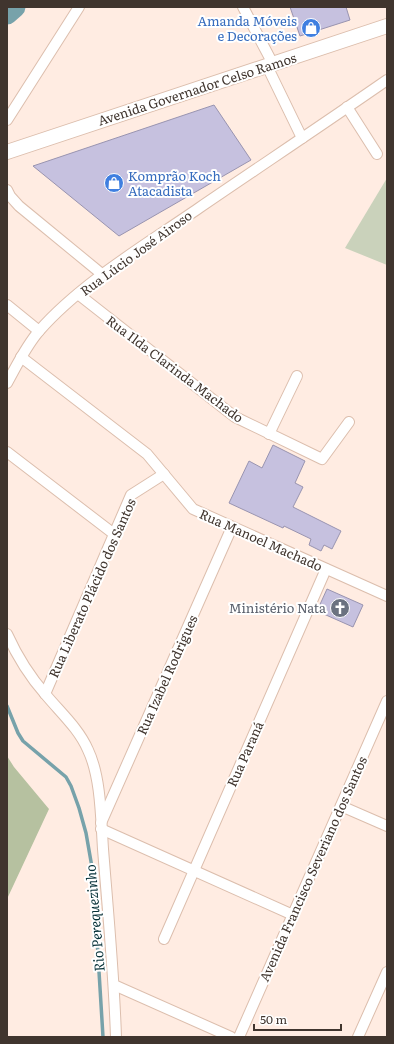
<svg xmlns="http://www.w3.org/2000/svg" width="394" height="1044" font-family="Literata,serif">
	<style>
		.green { fill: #cad2bb }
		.forest { fill: #b6c1a0 }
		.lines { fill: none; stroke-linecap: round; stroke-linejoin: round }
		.stream { stroke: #77a2aa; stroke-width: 3.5 }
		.river { stroke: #77a2aa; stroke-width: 21 }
		.building { fill: #c6c1df; stroke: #9994b0 }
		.street-casing { stroke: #dcbead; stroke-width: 12 }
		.secondary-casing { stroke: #dcbead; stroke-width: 16 }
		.street { stroke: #fff; stroke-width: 10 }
		.secondary { stroke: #fff; stroke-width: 14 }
		.labels { text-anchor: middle; stroke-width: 4; stroke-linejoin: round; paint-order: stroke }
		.shop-label { font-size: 13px; fill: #366cbe; stroke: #fff; text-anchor: end }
		.street-label { font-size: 13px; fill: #40352e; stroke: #fff }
		.worship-label { font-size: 13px; fill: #5b616d; stroke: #fff; text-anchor: end }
		.water-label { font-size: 14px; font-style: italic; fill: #063138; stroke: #fff }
	</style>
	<rect width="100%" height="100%" fill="#ffece2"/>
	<!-- green -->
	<path class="green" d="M387 178V265L345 248Z"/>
	<!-- forest -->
	<path class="forest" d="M7 756 14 767 49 809 7 899Z"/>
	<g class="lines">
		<!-- stream -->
		<path class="stream" d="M7 706 18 733 23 741 66 777 71 786 79 808 86 833 93 873 103 1037"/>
		<!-- river -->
		<path class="river" d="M7 14 15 7"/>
	</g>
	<!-- building -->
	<g class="building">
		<path d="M290 7H346L350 20 300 36Z"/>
		<path d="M214 105 251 160 119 236 33 166Z"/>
		<path d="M273 445 305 461 295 483 303 487 293 507 341 531 332 549 324 545 321 551 309 545 311 539 284 526 283 528 229 503 249 461 262 468Z"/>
		<path d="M327 589 363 605 353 627 317 611Z"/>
	</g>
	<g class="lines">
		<defs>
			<g id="street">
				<path d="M243 7 273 64"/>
				<path d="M267 66 302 138"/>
				<path d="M347 107 377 154"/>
				<path d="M7 120 79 7"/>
				<path d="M7 190 10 196 19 206 103 275"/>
				<path d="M78 294 235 417 322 459 349 422"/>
				<path d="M7 305 39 331"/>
				<path d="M21 357 147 454 193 509 387 596"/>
				<path d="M7 383C17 365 26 346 39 331 81 283 147 244 199 208 262 165 325 123 387 80"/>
				<path d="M269 434 297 376"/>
				<path d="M7 452 114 534"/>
				<path d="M7 634C17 656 30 677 46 695 61 713 79 729 88 750 101 777 101 819 103 849 108 912 114 974 116 1037"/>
				<path d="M45 694 131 495 164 474"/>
				<path d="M341 806 387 826"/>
				<path d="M101 823 232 527"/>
				<path d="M101 829 293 915"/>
				<path d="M164 939 326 569"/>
				<path d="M114 985 231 1037"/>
				<path d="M239 1037 387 701"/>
				<path d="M358 1037 387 972"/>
			</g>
			<path id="secondary" d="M7 152 387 26"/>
		</defs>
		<!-- street casing -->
		<use href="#street" class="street-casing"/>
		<!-- secondary casing -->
		<use href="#secondary" class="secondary-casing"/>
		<!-- street -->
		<use href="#street" class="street"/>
		<!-- secondary -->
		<use href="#secondary" class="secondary"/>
	</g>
	<!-- icons -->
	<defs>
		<symbol id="shop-disc" viewBox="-11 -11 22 22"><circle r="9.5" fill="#3f7fe0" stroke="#fff"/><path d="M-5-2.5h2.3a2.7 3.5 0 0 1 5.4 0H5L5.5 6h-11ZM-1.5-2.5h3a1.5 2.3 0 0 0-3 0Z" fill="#fff"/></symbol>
		<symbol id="church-disc" viewBox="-11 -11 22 22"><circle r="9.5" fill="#6b7280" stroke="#fff"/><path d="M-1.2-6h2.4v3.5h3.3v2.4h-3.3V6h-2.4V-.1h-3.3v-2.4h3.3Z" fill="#fff"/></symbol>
	</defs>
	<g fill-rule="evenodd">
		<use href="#shop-disc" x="300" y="17" width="22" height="22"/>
		<use href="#shop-disc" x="103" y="172" width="22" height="22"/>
		<use href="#church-disc" x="329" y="597" width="22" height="22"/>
	</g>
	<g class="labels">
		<!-- shop labels -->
		<g class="shop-label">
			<text x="297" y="26">Amanda Móveis<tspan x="297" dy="15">e Decorações</tspan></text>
			<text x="128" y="181" text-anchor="start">Komprão Koch<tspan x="128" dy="15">Atacadista</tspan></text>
		</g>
		<!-- street labels -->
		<g class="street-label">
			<text transform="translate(197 89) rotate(-18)" y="5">Avenida Governador Celso Ramos</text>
			<text transform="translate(136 253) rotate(-36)" y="5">Rua Lúcio José Airoso</text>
			<text transform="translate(175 369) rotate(37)" y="5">Rua Ilda Clarinda Machado</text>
			<text transform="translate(261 540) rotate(24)" y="5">Rua Manoel Machado</text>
			<text transform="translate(92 588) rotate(-66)" y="5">Rua Liberato Plácido dos Santos</text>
			<text transform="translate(167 675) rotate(-66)" y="5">Rua Izabel Rodrigues</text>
			<text transform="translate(245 754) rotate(-66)" y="5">Rua Paraná</text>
			<text transform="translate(313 869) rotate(-66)" y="5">Avenida Francisco Severiano dos Santos</text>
		</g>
		<!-- worship labels -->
		<g class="worship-label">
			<text x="326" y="613">Ministério Nata</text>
		</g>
		<!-- water labels -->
		<g class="water-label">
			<text transform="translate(95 918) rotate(-95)" y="5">Rio Perequezinho</text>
		</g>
	</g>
	<!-- border -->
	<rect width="394" height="1044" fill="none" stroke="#40352e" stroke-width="16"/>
	<!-- scale -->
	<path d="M254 1024v6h87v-6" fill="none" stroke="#40352e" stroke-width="2"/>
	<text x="260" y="1024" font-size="12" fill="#40352e" stroke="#ffffff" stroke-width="3" paint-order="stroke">50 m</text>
</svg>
